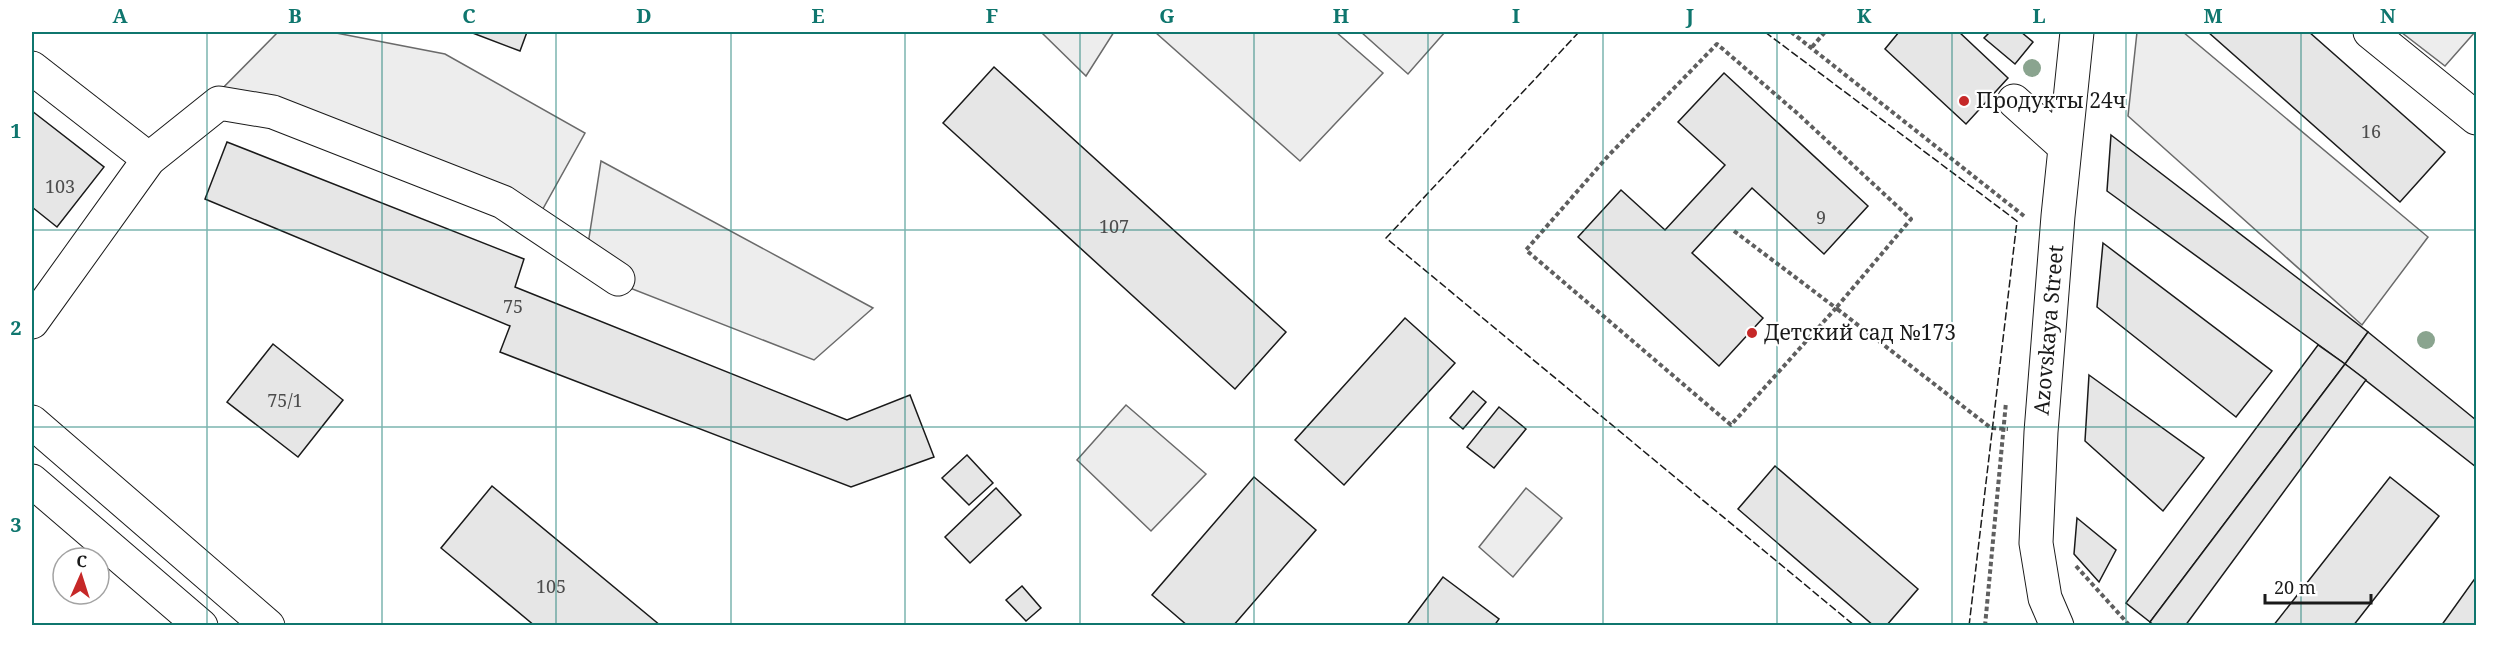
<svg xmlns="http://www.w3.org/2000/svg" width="2508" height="657" font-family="'Noto Serif',serif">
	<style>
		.built { fill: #ededed; stroke: #6a6a6a; stroke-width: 1.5 }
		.building { fill: #e6e6e6; stroke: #1a1a1a; stroke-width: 1.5 }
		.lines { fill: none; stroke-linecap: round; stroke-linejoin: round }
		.minor-casing { stroke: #1a1a1a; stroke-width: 35 }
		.major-casing { stroke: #1a1a1a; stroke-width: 35 }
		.path { stroke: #5f5f5f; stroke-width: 4; stroke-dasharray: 4.5 3; stroke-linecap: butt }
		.minor { stroke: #fff; stroke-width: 33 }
		.major { stroke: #fff; stroke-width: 33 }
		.fence { stroke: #1a1a1a; stroke-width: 1.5; stroke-dasharray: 8 3; stroke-linecap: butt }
		.tree { fill: #8aa48f }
		.grid { fill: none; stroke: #0f766e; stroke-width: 1.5; stroke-opacity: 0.55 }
		.poi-dot { fill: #c62828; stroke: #fff; stroke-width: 2 }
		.labels { text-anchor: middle; stroke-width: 4.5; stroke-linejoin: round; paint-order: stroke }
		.number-label { font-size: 18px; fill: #4d4d4d }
		.poi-label { font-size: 21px; fill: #1a1a1a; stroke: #fff; text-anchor: start }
		.street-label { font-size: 21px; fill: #1a1a1a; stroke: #fff }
		.neatline { fill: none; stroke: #0f766e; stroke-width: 2 }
		.grid-label { font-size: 20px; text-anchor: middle; font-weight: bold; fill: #0f766e }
	</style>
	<rect width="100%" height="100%" fill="#fff"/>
	<!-- built -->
	<g class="built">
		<path d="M278 32H331L445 54 585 133 535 223 208 103Z"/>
		<path d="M1041 32H1114L1086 76Z"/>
		<path d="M1155 32H1336L1383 73 1300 161Z"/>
		<path d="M1361 32H1445L1408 74Z"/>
		<path d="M2137 32H2183L2428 237 2362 325 2128 116Z"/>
		<path d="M2401 32H2475L2445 66Z"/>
		<path d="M601 161 873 308 814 360 584 270Z"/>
		<path d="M1126 405 1206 474 1151 531 1077 460Z"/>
		<path d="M1526 488 1562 518 1513 577 1479 547Z"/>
	</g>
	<!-- building -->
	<g class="building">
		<path d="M470 32H527L520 51Z"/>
		<path d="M1899 32H1959L2008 78 1966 124 1885 49Z"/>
		<path d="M1990 32H2021L2033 42 2015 64 1984 38Z"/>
		<path d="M2208 32H2309L2445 152 2400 202Z"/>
		<path d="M994 67 1286 332 1235 389 943 123Z"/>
		<path d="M1724 73 1868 206 1824 254 1752 188 1692 253 1763 318 1719 366 1578 237 1621 190 1665 230 1725 165 1678 122Z"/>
		<path d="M32 111 104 167 57 227 32 207Z"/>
		<path d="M2111 135 2368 332 2345 364 2107 191Z"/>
		<path d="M227 142 524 259 515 287 847 420 910 395 934 457 851 487 500 352 510 326 205 199Z"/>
		<path d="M2103 243 2272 371 2236 417 2097 307Z"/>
		<path d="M1405 318 1455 363 1344 485 1295 440Z"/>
		<path d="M2368 332 2476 420V467L2345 364Z"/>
		<path d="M273 344 343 400 298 457 227 402Z"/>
		<path d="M2318 345 2345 364 2150 622 2126 603Z"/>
		<path d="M2345 364 2366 380 2185 626H2155L2150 622Z"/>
		<path d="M2089 375 2204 458 2163 511 2085 441Z"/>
		<path d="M1473 391 1486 402 1463 429 1450 418Z"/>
		<path d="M1499 407 1526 429 1494 468 1467 447Z"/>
		<path d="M967 455 993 483 969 505 942 478Z"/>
		<path d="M1775 466 1918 589 1886 626H1874L1738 509Z"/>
		<path d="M1254 477 1316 530 1233 626H1188L1152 595Z"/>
		<path d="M2390 477 2439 516 2353 626H2273Z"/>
		<path d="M492 486 661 626H535L441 548Z"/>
		<path d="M996 488 1021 515 970 563 945 537Z"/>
		<path d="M2077 518 2116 550 2099 582 2074 554Z"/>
		<path d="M1443 577 1499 619 1494 626H1406Z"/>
		<path d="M2476 577V626H2441Z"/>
		<path d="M1022 586 1041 608 1026 621 1006 600Z"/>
	</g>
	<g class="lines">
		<defs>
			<g id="minor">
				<path d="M2370 32 2476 118"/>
				<path d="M32 68 149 159"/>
				<path d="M2014 101 2064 146"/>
				<path d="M32 322 149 159 219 103 273 112 503 202 618 279"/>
				<path d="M2057 626 2045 598 2036 543 2041 432 2058 216 2077 32"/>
			</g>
			<g id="major">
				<path d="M32 422 268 626"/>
				<path d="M32 481 201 626"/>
			</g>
		</defs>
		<!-- minor casing -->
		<use href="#minor" class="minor-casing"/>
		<!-- major casing -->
		<use href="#major" class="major-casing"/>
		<!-- path -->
		<g class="path">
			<path d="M1791 32 2024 216"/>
			<path d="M1812 47 1825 32"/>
			<path d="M1734 231 1836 308 1731 425 1526 250 1609 155 1717 44 1797 113 1911 219 1836 308 1991 428 2008 429"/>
			<path d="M2076 566 2130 626"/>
			<path d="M1985 626 2006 402"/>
		</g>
		<!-- minor -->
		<use href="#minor" class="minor"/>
		<!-- major -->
		<use href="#major" class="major"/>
		<!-- fence -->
		<g class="fence">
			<path d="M1579 32 1386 238 1855 626"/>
			<path d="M1765 32 2017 221 1969 626"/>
		</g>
	</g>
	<!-- trees -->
	<g class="tree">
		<circle cx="2032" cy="68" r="9"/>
		<circle cx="2426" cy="340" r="9"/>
	</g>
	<!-- grid -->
	<path class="grid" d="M207 32V626M382 32V626M556 32V626M731 32V626M905 32V626M1080 32V626M1254 32V626M1428 32V626M1603 32V626M1777 32V626M1952 32V626M2126 32V626M2301 32V626M32 230H2476M32 427H2476"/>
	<!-- markers -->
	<g class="poi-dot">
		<circle cx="1964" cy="101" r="6"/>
		<circle cx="1752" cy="333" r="6"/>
	</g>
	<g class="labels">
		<!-- number labels -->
		<g class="number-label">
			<text x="2371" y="138">16</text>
			<text x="60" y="193">103</text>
			<text x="1821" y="224">9</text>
			<text x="1114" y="233">107</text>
			<text x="513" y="313">75</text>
			<text x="285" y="407">75/1</text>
			<text x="551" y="593">105</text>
		</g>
		<!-- poi labels -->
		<g class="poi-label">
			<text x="1976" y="108">Продукты 24ч</text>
			<text x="1764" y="340">Детский cад №173</text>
		</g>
		<!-- street labels -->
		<g class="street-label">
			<text transform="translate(2049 330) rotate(-85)" y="7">Azovskaya Street</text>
		</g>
	</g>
	<!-- border -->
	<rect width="2508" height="657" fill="none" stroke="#ffffff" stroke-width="66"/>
	<!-- north arrow -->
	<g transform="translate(81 576) rotate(3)"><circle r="28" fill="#ffffff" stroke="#a3a3a3" stroke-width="1.5"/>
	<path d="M0-4.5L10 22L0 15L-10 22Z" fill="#c62828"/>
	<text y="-9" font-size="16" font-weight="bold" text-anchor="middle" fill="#1a1a1a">С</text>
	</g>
	<!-- scale -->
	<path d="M2265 594v9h106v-9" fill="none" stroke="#1a1a1a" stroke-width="3"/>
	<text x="2274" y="594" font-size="18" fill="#1a1a1a" stroke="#ffffff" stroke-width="4.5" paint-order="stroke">20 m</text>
	<rect x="33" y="33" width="2442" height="591" class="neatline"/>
	<g class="grid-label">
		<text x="120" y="23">A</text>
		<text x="295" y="23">B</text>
		<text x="469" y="23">C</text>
		<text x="644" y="23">D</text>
		<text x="818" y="23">E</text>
		<text x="992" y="23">F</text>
		<text x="1167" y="23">G</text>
		<text x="1341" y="23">H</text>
		<text x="1516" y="23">I</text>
		<text x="1690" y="23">J</text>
		<text x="1864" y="23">K</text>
		<text x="2039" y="23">L</text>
		<text x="2213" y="23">M</text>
		<text x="2388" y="23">N</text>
		<text x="16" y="138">1</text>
		<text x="16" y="335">2</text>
		<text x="16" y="532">3</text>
	</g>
</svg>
